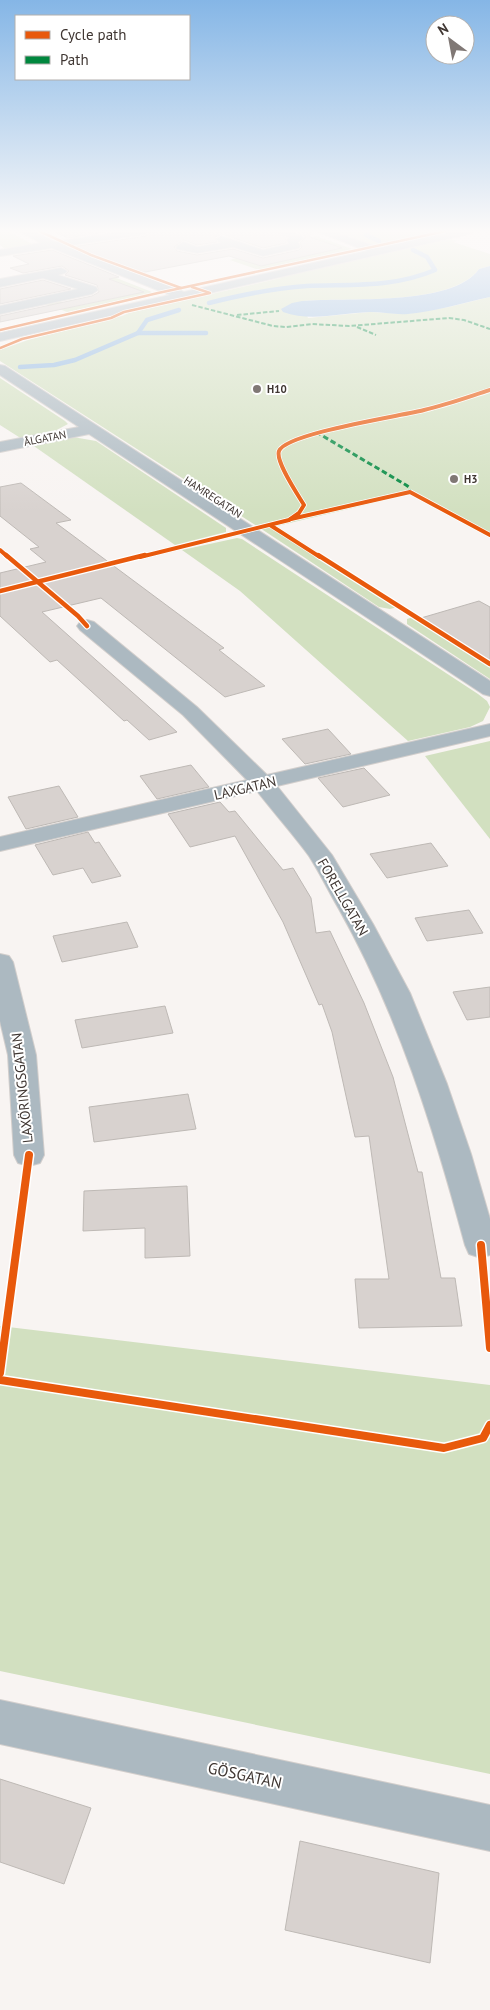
<svg xmlns="http://www.w3.org/2000/svg" width="490" height="2010" font-family="'PT Sans',sans-serif">
	<style>
		.green { fill: #d2e0c0 }
		.water { fill: #90b8e2 }
		.lines { fill: none; stroke-linecap: round; stroke-linejoin: round }
		.stream { stroke: #90b8e2; stroke-width: 4.5 }
		.building { fill: #d8d2cf; stroke: #beb9b5 }
		.minor-casing { stroke: #d2cecc; stroke-width: 2 }
		.minor { fill: #acb9c1; fill-rule: evenodd }
		.quiet-far1 { stroke: #00873e; stroke-width: 2; stroke-dasharray: 4.5 2; stroke-linecap: butt }
		.quiet { stroke: #00873e; stroke-width: 3; stroke-dasharray: 5.5 3; stroke-linecap: butt }
		.cycleway-far3-casing { stroke: #fff; stroke-width: 4 }
		.cycleway-far2-casing { stroke: #fff; stroke-width: 5.5 }
		.cycleway-far1-casing { stroke: #fff; stroke-width: 7 }
		.cycleway-casing { stroke: #fff; stroke-width: 11 }
		.cycleway-far3 { stroke: #e8590c; stroke-width: 2.5 }
		.cycleway-far2 { stroke: #e8590c; stroke-width: 4 }
		.cycleway-far1 { stroke: #e8590c; stroke-width: 4.5 }
		.cycleway { stroke: #e8590c; stroke-width: 8 }
		.poi-dot { fill: #807875; stroke: #fff; stroke-width: 2 }
		.labels { text-anchor: middle; stroke-width: 4; stroke-linejoin: round; paint-order: stroke }
		.far-poi-label { font-size: 11px; font-weight: bold; fill: #3f3632; stroke: #fff; text-anchor: start }
		.far-street-label { font-size: 11px; fill: #3f3632; stroke: #fff }
		.street-label { font-size: 14px; fill: #3f3632; stroke: #fff }
		.near-street-label { font-size: 16px; fill: #3f3632; stroke: #fff }
	</style>
	<rect width="100%" height="100%" fill="#f8f4f2"/>
	<!-- green -->
	<g class="green">
		<path d="M0 231H8L34 245 6 250 0 245Z"/>
		<path d="M330 231H440L371 246Z"/>
		<path d="M316 236 352 249 263 269H256L230 260 236 258 261 266 341 248 312 238 296 241Z"/>
		<path d="M440 239 455 240 457 241 453 242 490 254V266L479 269C451 307 346 297 302 301L308 318 370 312 406 314 449 307 490 297V533L415 493 273 527 398 607 390 609 379 607 263 530 0 361V350L28 340 122 316 129 313 281 278 277 276Z"/>
		<path d="M91 268 152 292 149 294 67 312 44 303 57 300 73 307 143 292 94 273Z"/>
		<path d="M0 378 65 421 68 424 51 433 22 439 0 425Z"/>
		<path d="M73 437 96 441 226 528V532L175 545 31 444Z"/>
		<path d="M237 538 242 539 478 694 487 701 490 707 483 721 470 727 408 741 240 591 182 550Z"/>
		<path d="M413 617 490 666V679L407 624V619Z"/>
		<path d="M490 741V839L425 756Z"/>
		<path d="M0 1326 490 1385V1774L0 1671Z"/>
	</g>
	<!-- water -->
	<path class="water" d="M490 266V297C463 303 436 311 408 314 395 315 382 312 370 312 340 313 311 322 283 312L281 309 292 303 302 301C345 297 453 307 479 269Z"/>
	<g class="lines">
		<!-- stream -->
		<g class="stream">
			<path d="M369 231 366 235 379 241"/>
			<path d="M209 303C241 295 274 288 307 286 351 284 393 288 435 270L427 257 413 250"/>
			<path d="M138 333H206"/>
			<path d="M20 367 54 365 75 360 138 333 147 320 179 310"/>
		</g>
	</g>
	<!-- building -->
	<g class="building">
		<path d="M53 231H111L68 238Z"/>
		<path d="M153 231H275L286 238V243L263 248 222 234 215 237 217 242 197 245 184 240 174 247 177 251 197 255 233 249 263 258 299 250 302 247 300 243 306 237 296 231H310V237L342 248 261 266 229 256 140 273 72 247 146 236Z"/>
		<path d="M52 250 119 277 109 279 144 292 0 322V316L92 296 99 292 97 285 65 275 69 271 62 266 23 273 10 268 29 264 13 256Z"/>
		<path d="M43 280 71 289 0 304V289Z"/>
		<path d="M21 483 71 520 56 523 224 648 219 650 265 686 225 697 101 598 42 612 177 732 149 740 127 720 124 721 57 660 50 662 0 616V573L46 562 30 549 39 547 0 516V487Z"/>
		<path d="M479 601 490 607V661L421 618Z"/>
		<path d="M328 729 351 754 305 764 282 739Z"/>
		<path d="M191 765 209 787 157 799 140 776Z"/>
		<path d="M364 768 390 795 343 807 318 778Z"/>
		<path d="M59 786 78 817 26 829 8 797Z"/>
		<path d="M220 802 229 812 235 811 283 870 293 868 311 898 316 933 330 931 364 1003 393 1077 418 1172H422L441 1278H455L462 1326 359 1328 355 1279H389L369 1136 355 1137 332 1032 322 1004 319 1005 283 922 235 836 190 847 168 814Z"/>
		<path d="M88 832 95 843 99 842 121 876 92 883 83 868 53 875 35 845Z"/>
		<path d="M431 843 448 866 387 878 370 854Z"/>
		<path d="M469 910 483 933 427 941 415 918Z"/>
		<path d="M127 922 138 947 62 962 53 936Z"/>
		<path d="M490 987V1017L467 1020 453 992Z"/>
		<path d="M165 1006 173 1033 82 1048 75 1020Z"/>
		<path d="M188 1094 196 1129 94 1142 89 1107Z"/>
		<path d="M187 1186 190 1256 145 1258V1228L83 1231 84 1191Z"/>
		<path d="M0 1779 91 1808 64 1884 0 1862Z"/>
		<path d="M300 1841 439 1873 430 1963 285 1930Z"/>
	</g>
	<g class="lines">
		<defs>
			<g id="minor">
				<path d="M19 231H33L55 242 124 231H151L146 234 65 246 184 292 367 251 316 231H332L380 248 454 231H474L469 234 0 341V333L170 295 52 248 0 256V250L41 243Z"/>
				<path d="M277 231H292L304 238 298 242 300 246 299 248 263 256 233 247 197 253 177 249 176 247 183 242 197 247 221 243 216 239 221 236 263 250 289 244 287 240 289 238Z"/>
				<path d="M61 268 67 271 65 273 58 275 96 287 98 290 92 294 0 314V306L78 289 43 278 0 287V279Z"/>
				<path d="M0 365 5 366 490 681V696L483 694 89 434 0 452V442L79 427 0 375Z"/>
				<path d="M87 620 94 622 197 707 267 775 490 724V736L277 786 332 855 373 924 410 993 447 1084 471 1154 490 1219V1255L481 1258 469 1254 465 1245C434 1129 398 1014 339 909 329 892 320 873 309 856 293 834 274 813 257 791L0 851V837L247 780 183 715 80 630 77 626 80 622Z"/>
				<path d="M0 954 9 956 13 962 36 1055 44 1155 40 1163 29 1166 18 1163 14 1155 8 1055 0 1021Z"/>
				<path d="M0 1700 490 1805V1851L0 1744Z"/>
			</g>
		</defs>
		<!-- minor casing -->
		<use href="#minor" class="minor-casing"/>
		<!-- minor -->
		<use href="#minor" class="minor"/>
		<!-- quiet-far1 -->
		<g class="quiet-far1">
			<path d="M192 305 273 326 286 327 312 324 349 326 449 318 464 320 490 329"/>
			<path d="M237 315 279 311"/>
			<path d="M357 327 376 335"/>
		</g>
		<!-- quiet -->
		<path class="quiet" d="M316 432 406 485 409 487 410 492"/>
		<defs>
			<g id="cycleway-far3">
				<path d="M39 231 91 255 181 288"/>
				<path d="M0 330 158 293 446 231"/>
				<path d="M0 348 22 339 111 318 124 312 210 293 192 287"/>
			</g>
			<g id="cycleway-far2">
				<path d="M291 519 410 492 490 535"/>
				<path d="M270 525 320 557"/>
				<path d="M0 550 8 557"/>
				<path d="M140 557 289 520 299 513 304 505C298 495 275 461 279 451 286 433 401 416 424 410 446 405 468 397 490 390"/>
			</g>
			<g id="cycleway-far1">
				<path d="M6 555 78 616 87 626"/>
				<path d="M318 555 490 664"/>
				<path d="M0 591 145 555"/>
			</g>
			<g id="cycleway">
				<path d="M481 1245 490 1348"/>
				<path d="M0 1373 29 1155"/>
				<path d="M0 1380 444 1448 483 1438 490 1425"/>
			</g>
		</defs>
		<!-- cycleway-far3 casing -->
		<use href="#cycleway-far3" class="cycleway-far3-casing"/>
		<!-- cycleway-far2 casing -->
		<use href="#cycleway-far2" class="cycleway-far2-casing"/>
		<!-- cycleway-far1 casing -->
		<use href="#cycleway-far1" class="cycleway-far1-casing"/>
		<!-- cycleway casing -->
		<use href="#cycleway" class="cycleway-casing"/>
		<!-- cycleway-far3 -->
		<use href="#cycleway-far3" class="cycleway-far3"/>
		<!-- cycleway-far2 -->
		<use href="#cycleway-far2" class="cycleway-far2"/>
		<!-- cycleway-far1 -->
		<use href="#cycleway-far1" class="cycleway-far1"/>
		<!-- cycleway -->
		<use href="#cycleway" class="cycleway"/>
	</g>
	<!-- sky -->
	<linearGradient id="sky" x2="0" y2="1"><stop stop-color="#85b6e6"/><stop offset="0.45" stop-color="#fcfaf9"/><stop offset="1" stop-color="#fcfaf9" stop-opacity="0"/></linearGradient>
	<rect width="490" height="513" fill="url(#sky)"/>
	<!-- markers -->
	<g class="poi-dot">
		<circle cx="257" cy="389" r="5"/>
		<circle cx="454" cy="479" r="5"/>
	</g>
	<g class="labels">
		<!-- far-poi labels -->
		<g class="far-poi-label">
			<text x="267" y="393">H10</text>
			<text x="464" y="483">H3</text>
		</g>
		<!-- far-street labels -->
		<g class="far-street-label">
			<text transform="translate(45 438) rotate(-11)" y="4">ÅLGATAN</text>
			<text transform="translate(213 497) rotate(33)" y="4">HAMREGATAN</text>
		</g>
		<!-- street labels -->
		<g class="street-label">
			<text transform="translate(245 788) rotate(-13)" y="5">LAXGATAN</text>
			<text transform="translate(343 897) rotate(60)" y="5">FORELLGATAN</text>
			<text transform="translate(22 1088) rotate(-96)" y="5">LAXÖRINGSGATAN</text>
		</g>
		<!-- near-street labels -->
		<g class="near-street-label">
			<text transform="translate(245 1775) rotate(12)" y="6">GÖSGATAN</text>
		</g>
	</g>
	<!-- legend -->
	<rect x="15" y="15" width="175" height="65" fill="#ffffff" stroke="#b2afad"/>
	<rect x="25" y="31" width="25" height="8" fill="#e8590c" stroke="#b2afad"/>
	<text x="60" y="40" font-size="15" fill="#3f3632">Cycle path</text>
	<rect x="25" y="56" width="25" height="8" fill="#00873e" stroke="#b2afad"/>
	<text x="60" y="65" font-size="15" fill="#3f3632">Path</text>
	<!-- north arrow -->
	<g transform="translate(450 40) rotate(328)"><circle r="24" fill="#ffffff" stroke="#b2afad"/>
	<path d="M0-4L9 19L0 12L-9 19Z" fill="#807875"/>
	<text y="-8" font-size="14" font-weight="bold" text-anchor="middle" fill="#3f3632">N</text>
	</g>
</svg>
